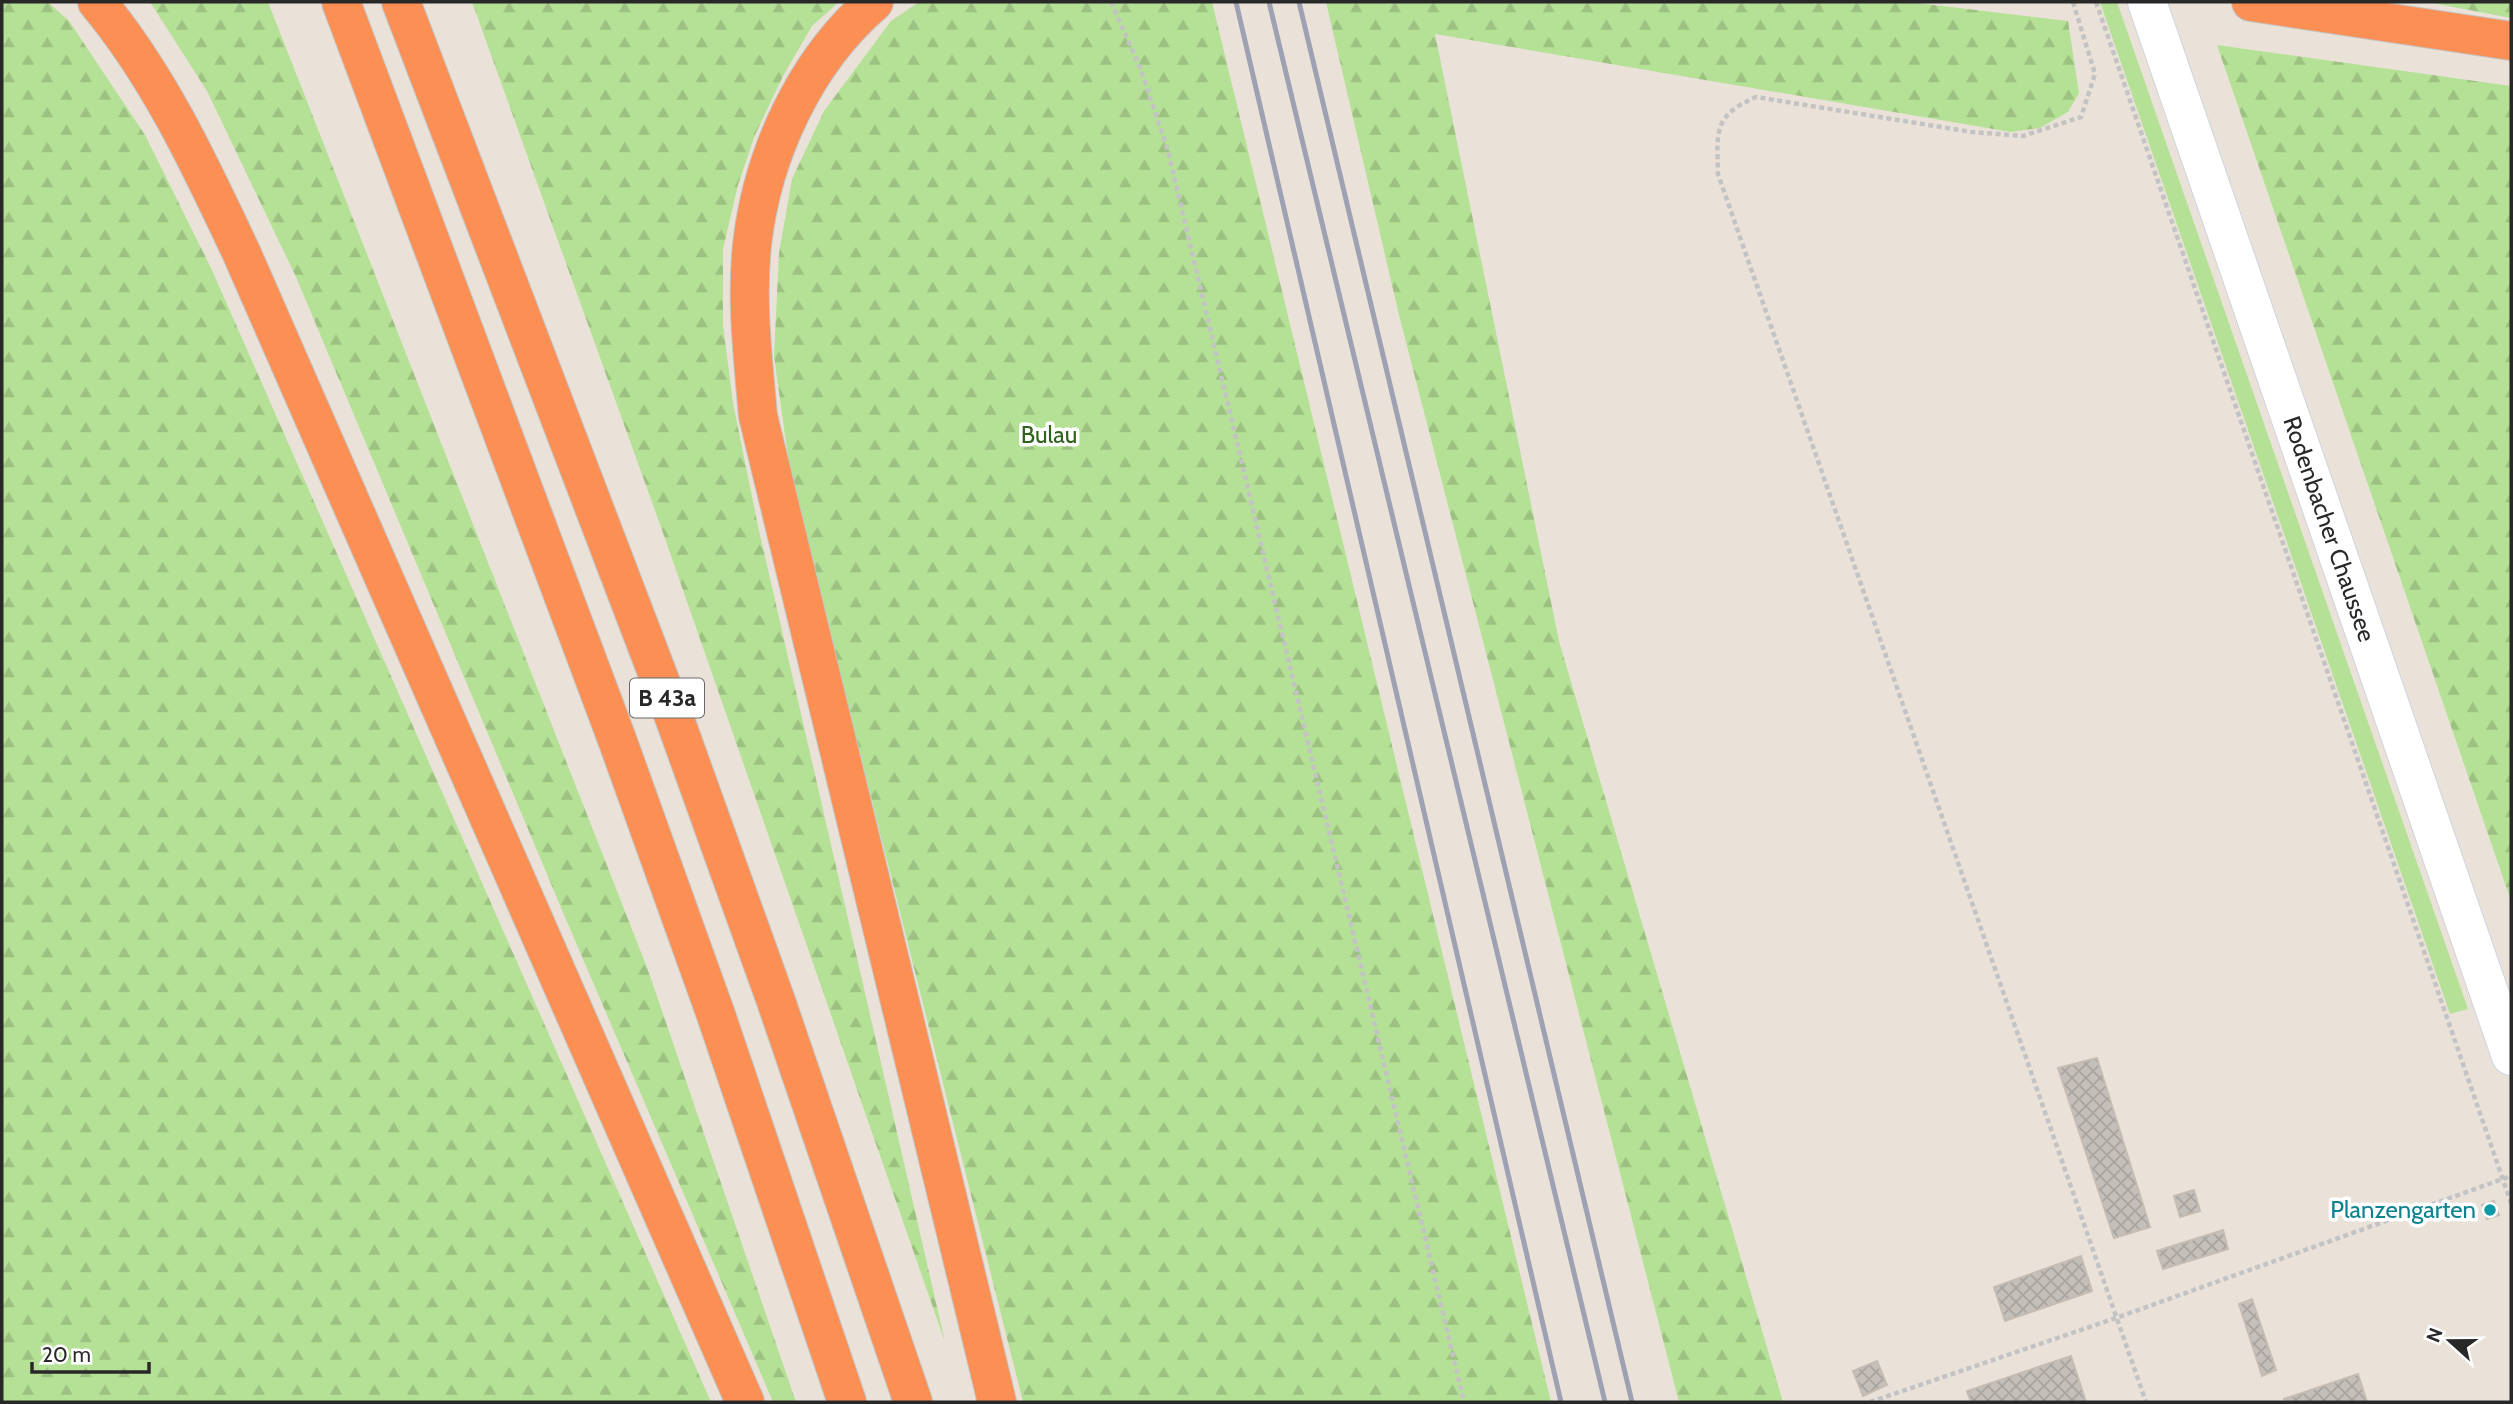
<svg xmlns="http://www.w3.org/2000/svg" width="2513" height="1404" font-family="Cabin,sans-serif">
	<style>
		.grass { fill: #b5e196 }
		.forest { fill: url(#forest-firs) }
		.building { fill: url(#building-cross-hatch); stroke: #c5bdb3; stroke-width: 2 }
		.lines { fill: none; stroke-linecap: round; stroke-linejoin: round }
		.secondary-casing { stroke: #cfd4e1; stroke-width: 40 }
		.highway-casing { stroke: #c3c3c3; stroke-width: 40 }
		.path { stroke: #c3c3c3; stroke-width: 4.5; stroke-dasharray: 5 3.5; stroke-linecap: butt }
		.secondary { stroke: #fff; stroke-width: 38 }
		.highway { stroke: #fb8f54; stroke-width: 38 }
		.rail { stroke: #9da1b2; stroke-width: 5 }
		.culture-dot { fill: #0f9aa8; stroke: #fff; stroke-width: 2.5 }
		.labels { text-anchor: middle; stroke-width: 7; stroke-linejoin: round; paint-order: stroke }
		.shield { fill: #fff; stroke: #686868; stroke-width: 2 }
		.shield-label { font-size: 23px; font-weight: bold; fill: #282828 }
		.park-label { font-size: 24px; fill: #2f621a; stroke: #fff }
		.street-label { font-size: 24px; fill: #282828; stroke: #fff }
		.culture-label { font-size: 24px; fill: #0d838f; stroke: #fff; text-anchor: end }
	</style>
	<defs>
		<pattern id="forest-firs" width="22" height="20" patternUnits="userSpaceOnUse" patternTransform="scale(1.75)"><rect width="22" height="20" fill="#b5e196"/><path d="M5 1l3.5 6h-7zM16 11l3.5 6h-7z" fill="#9cc181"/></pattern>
		<pattern id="building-cross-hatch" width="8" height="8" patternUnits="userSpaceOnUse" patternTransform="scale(1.75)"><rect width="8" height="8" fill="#c5bfb9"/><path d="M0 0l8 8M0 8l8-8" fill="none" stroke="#a9a49f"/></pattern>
	</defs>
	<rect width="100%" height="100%" fill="#eae2d9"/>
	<!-- grass -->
	<path class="grass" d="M2100 2H2117L2468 1009 2450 1014Z"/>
	<!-- forest -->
	<g class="forest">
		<path d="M2 2H48L69 21 145 135 211 268 711 1402H2Z"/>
		<path d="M150 2H268L648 970 796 1402H773L562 910 296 277 207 91Z"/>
		<path d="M472 2H839L812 26 783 76 755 135 738 185 723 249V325L733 403 758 526 945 1342 662 530Z"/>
		<path d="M919 2H1212L1551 1402H1023L791 478 774 356 779 253 792 179 824 111 891 21Z"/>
		<path d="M1326 2H1909L2068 21 2079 93 2068 112 2040 128 2011 132 1435 34 1559 641 1783 1402H1679L1399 315Z"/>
		<path d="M2427 2H2511V18Z"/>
		<path d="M2217 45 2511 86V901Z"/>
	</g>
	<!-- building -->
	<g class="building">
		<path d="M2097 1058 2150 1227 2114 1238 2058 1068Z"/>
		<path d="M2194 1190 2200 1211 2180 1217 2174 1196Z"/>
		<path d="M2494 1201 2499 1215 2487 1219 2482 1205Z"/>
		<path d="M2223 1230 2228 1249 2163 1269 2157 1251Z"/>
		<path d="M2081 1256 2092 1291 2005 1321 1994 1287Z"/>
		<path d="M2252 1299 2276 1370 2262 1376 2239 1304Z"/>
		<path d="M2071 1356 2086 1402H1971L1967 1391Z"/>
		<path d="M1877 1361 1887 1385 1863 1396 1853 1371Z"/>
		<path d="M2358 1374 2367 1402H2285L2284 1399Z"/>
	</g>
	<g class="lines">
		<defs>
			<path id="secondary" d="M2147 2 2511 1056"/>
			<g id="highway">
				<path d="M97 2C159 76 201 167 242 254L745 1402"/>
				<path d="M341 2 618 742 716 1015 847 1402"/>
				<path d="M401 2 674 717 776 1001 913 1402"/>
				<path d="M874 2C805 61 762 155 752 245 746 302 753 359 758 416L997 1402"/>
				<path d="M2251 2 2511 41"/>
			</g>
		</defs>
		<!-- secondary casing -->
		<use href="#secondary" class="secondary-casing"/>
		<!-- highway casing -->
		<use href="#highway" class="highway-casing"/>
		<!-- path -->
		<g class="path">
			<path d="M1111 2 1141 70 1168 151 1464 1402"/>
			<path d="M2073 2 2095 74 2081 117 2023 136 1972 132 1756 97C1713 116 1717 131 1718 174L2146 1402"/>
			<path d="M2096 2 2511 1203"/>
			<path d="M1870 1402 2116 1318 2511 1176"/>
		</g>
		<!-- secondary -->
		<use href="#secondary" class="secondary"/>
		<!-- highway -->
		<use href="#highway" class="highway"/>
		<!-- rail -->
		<g class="rail">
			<path d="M1236 2 1561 1402"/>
			<path d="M1269 2 1605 1402"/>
			<path d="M1299 2 1632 1402"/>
		</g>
	</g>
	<!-- markers -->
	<circle class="culture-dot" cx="2490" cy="1210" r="7"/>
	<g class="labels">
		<!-- shield labels -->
		<rect class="shield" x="630" y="678.5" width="74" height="39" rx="5"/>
		<g class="shield-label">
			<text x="667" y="706">B 43a</text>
		</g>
		<!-- park labels -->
		<g class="park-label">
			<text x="1049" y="443">Bulau</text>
		</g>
		<!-- street labels -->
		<g class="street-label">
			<text transform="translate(2329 529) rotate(71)" y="8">Rodenbacher Chaussee</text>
		</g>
		<!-- culture labels -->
		<g class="culture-label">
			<text x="2476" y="1218">Planzengarten</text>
		</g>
	</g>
	<!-- border -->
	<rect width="2513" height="1404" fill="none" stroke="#282828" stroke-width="7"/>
	<!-- north arrow -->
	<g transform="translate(2450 1341) rotate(291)" stroke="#ffffff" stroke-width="5" paint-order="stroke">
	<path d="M0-5L12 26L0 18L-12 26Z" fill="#282828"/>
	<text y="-10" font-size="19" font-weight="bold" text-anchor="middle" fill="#282828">N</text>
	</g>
	<!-- scale -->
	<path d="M32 1362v10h117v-10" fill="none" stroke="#282828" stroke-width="3.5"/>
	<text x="42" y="1362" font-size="21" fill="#282828" stroke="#ffffff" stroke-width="5" paint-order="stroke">20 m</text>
</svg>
